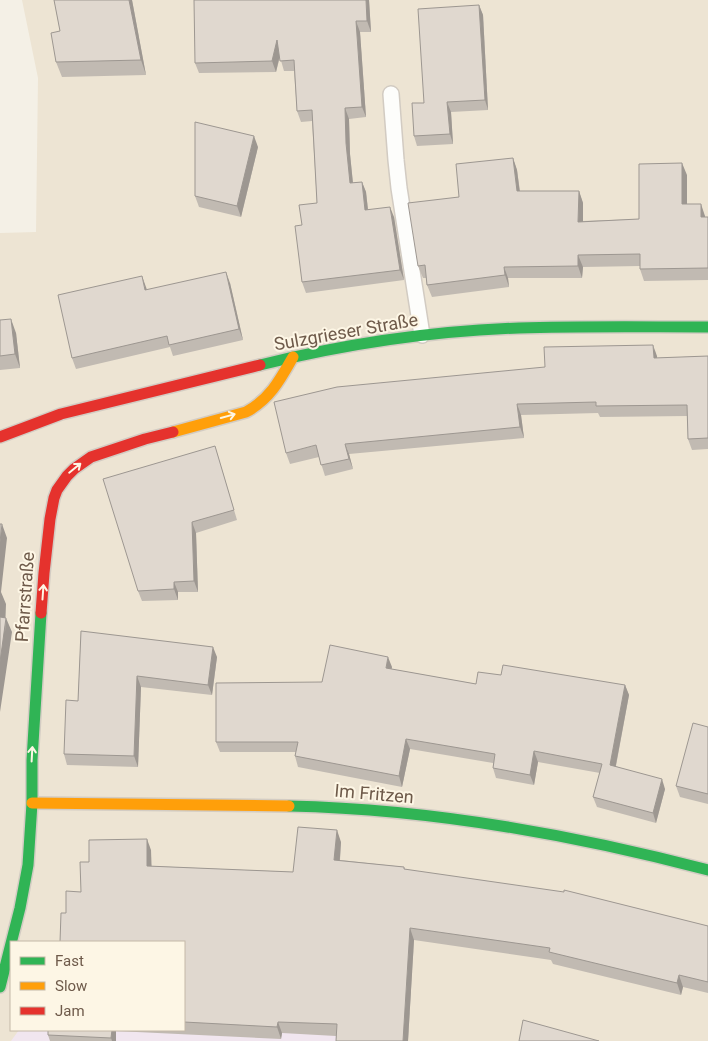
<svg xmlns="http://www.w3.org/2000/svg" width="708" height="1041" font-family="Roboto,sans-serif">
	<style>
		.residential { fill: #ede4d3; fill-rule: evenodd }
		.education { fill: #f1e6ef }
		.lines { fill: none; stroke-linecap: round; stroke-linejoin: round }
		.lane-casing { stroke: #d2cbc2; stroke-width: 18 }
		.fast-casing { stroke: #d3ccc3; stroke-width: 14 }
		.slow-casing { stroke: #d3ccc3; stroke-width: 14 }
		.jam-casing { stroke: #d3ccc3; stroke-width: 14 }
		.lane { stroke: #fdfdfb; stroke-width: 15 }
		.fast { stroke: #30b455; stroke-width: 11 }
		.slow { stroke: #ff9f0a; stroke-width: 11 }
		.jam { stroke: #e5322d; stroke-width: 11 }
		.wall { fill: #c1bab2 }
		.shaded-wall { fill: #9d9791 }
		.building { fill: #e0d8cf; stroke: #9d9791 }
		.oneway { stroke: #fdf6e5 }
		.labels { text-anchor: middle; stroke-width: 4; stroke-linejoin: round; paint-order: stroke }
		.street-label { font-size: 18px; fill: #6e5a4a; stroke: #fdf6e5 }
	</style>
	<rect width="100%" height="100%" fill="#f4f0e6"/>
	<!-- residential -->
	<path class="residential" d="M22 0H708V1041H0V233L36 232 38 78ZM11 942H184V1030H11Z"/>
	<!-- education -->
	<path class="education" d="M184 967 341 1036V1041H11L19 1030H184Z"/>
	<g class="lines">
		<defs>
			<path id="lane" d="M391 94 396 160 399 188 422 335"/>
			<g id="fast">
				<path d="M260 365C345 344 431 331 519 328 582 326 645 327 708 327"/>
				<path d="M289 806C431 809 571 834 708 870"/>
				<path d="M0 987 20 908 28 865 32 803V760L41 613"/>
			</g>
			<g id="slow">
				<path d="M173 432 246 412C270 399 280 380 293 357"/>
				<path d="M32 803 289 806"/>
			</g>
			<g id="jam">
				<path d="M0 437 61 414 260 365"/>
				<path d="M41 613 44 573 50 519 54 498 57 490 67 476 74 469 91 457 145 439 173 432"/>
			</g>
		</defs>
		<!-- lane casing -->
		<use href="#lane" class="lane-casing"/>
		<!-- fast casing -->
		<use href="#fast" class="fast-casing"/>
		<!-- slow casing -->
		<use href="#slow" class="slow-casing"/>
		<!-- jam casing -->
		<use href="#jam" class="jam-casing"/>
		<!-- lane -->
		<use href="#lane" class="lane"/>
		<!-- fast -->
		<use href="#fast" class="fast"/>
		<!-- slow -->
		<use href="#slow" class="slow"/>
		<!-- jam -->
		<use href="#jam" class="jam"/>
	</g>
	<!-- wall -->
	<g class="wall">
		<path d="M54 0H132L146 75 62 77 56 62 60 31Z"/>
		<path d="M369 0 371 32H360L366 117 349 119 350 154 353 183 362 182 366 192 368 209 394 217 404 280 306 293 302 282V225L317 203 312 121 301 122 297 111 294 71H284L280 57 276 72 199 73 195 63Z"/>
		<path d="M479 5 483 15 488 110 451 112 453 144 417 146 414 136 424 103Z"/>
		<path d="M258 147 241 217 199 207 195 196Z"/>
		<path d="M513 158 517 170 520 191H579L583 203V221L639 219 687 175V204L705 216V217H708V280L644 281 640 269V266L583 267 582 278H508L509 287 432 297 427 285 426 278H423L418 266 459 197Z"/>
		<path d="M230 283 243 340 173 356 170 347 76 369 72 358 146 287 147 290Z"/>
		<path d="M0 320 16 333 20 368 0 370Z"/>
		<path d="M657 356V358L708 356V449L692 450 688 439 687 416 600 417 598 413 521 415 524 438 349 454 353 469 325 476 319 457 290 464 286 453Z"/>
		<path d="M215 446 237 520 196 533 198 592H178V600L142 601 138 591Z"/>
		<path d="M81 631 217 657 212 695 141 687 138 767 67 765 64 754 78 701Z"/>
		<path d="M392 667 391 669 476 684 501 675 625 685 629 695 616 766 665 789 656 823 597 807 593 797 600 773 538 762 534 785 496 778 493 768V763L410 749 402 787 298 767 295 756 296 752H220L216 742 322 682Z"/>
		<path d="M708 727V804L680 797 676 786Z"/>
		<path d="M341 842 340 860 404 867 405 869 708 926V993L683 987 681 995 553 964 551 960 414 940 408 1041H336V1036L282 1033 281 1039 116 1031V1041H50L48 1035V1030H184V942L66 913 81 892 89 862 151 850V866L293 872Z"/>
	</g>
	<!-- shaded-wall -->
	<g class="shaded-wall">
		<path d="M129 0H132L146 75 141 60Z"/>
		<path d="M366 0H369L371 32 367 21Z"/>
		<path d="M479 5 483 15 488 110 485 100Z"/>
		<path d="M356 21 360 32 366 117 362 107Z"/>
		<path d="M277 40 281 50 276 72 272 61Z"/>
		<path d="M447 102 451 112 453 144 450 134Z"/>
		<path d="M345 108 349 119 350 154 354 194 350 183 346 143Z"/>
		<path d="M254 136 258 147 241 217 237 206Z"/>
		<path d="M513 158 517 170 521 202 517 191Z"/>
		<path d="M682 163 687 175V216L682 204Z"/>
		<path d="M362 182 366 192 369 220 365 210Z"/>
		<path d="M579 191 583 203V234L578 222Z"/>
		<path d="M701 204 705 216V229L701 217Z"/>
		<path d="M390 207 394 217 404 280 400 270Z"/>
		<path d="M578 255 583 267 582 278 578 266Z"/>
		<path d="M504 267 508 278 509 287 505 275Z"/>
		<path d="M226 272 230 283 243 340 239 329Z"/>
		<path d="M142 276 146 287 149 301 145 290Z"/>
		<path d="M11 319 16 333 20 368 15 354Z"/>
		<path d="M653 345 657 356 658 369 654 358Z"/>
		<path d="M517 404 521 415 524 438 520 427Z"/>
		<path d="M345 444 349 454 353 469 349 459Z"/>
		<path d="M192 522 196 533 198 592 194 581Z"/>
		<path d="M2 524 7 538 1 592 6 604 5 631 6 618 12 632 0 712V542Z"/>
		<path d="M174 582 178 592V600L174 589Z"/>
		<path d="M213 647 217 657 212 695 208 685Z"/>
		<path d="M388 657 392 667 389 679 386 668Z"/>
		<path d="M137 676 141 687 138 767 134 756Z"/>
		<path d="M625 685 629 695 614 775 610 765Z"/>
		<path d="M406 739 410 749 402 787 399 776Z"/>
		<path d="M534 751 538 762 534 785 530 775Z"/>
		<path d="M662 779 665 789 656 823 653 813Z"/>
		<path d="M337 830 341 842 339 871 334 860Z"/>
		<path d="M147 839 151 850 152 878 147 866Z"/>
		<path d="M410 928 414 940 408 1041H403Z"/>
		<path d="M679 975 683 987 681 995 677 983Z"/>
		<path d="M278 1022 282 1033 281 1039 277 1027Z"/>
		<path d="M112 1030H116V1041H112L111 1038Z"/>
	</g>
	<!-- building -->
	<g class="building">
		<path d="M54 0H129L141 60 56 62 51 33 60 31Z"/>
		<path d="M194 0H366L367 21H356L362 107 345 108 346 143 350 183 362 182 365 210 390 207 400 270 302 282 295 226 302 225 299 205 317 203 312 110 297 111 294 60 280 61 277 40 272 61 195 63Z"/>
		<path d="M479 5 485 100 447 102 450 134 414 136 412 103H424L418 9Z"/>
		<path d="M195 122 254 136 237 206 195 196Z"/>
		<path d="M513 158 517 191H579L578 222 639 219V164L682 163V204H701V217H708V268L640 269V254L578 255V266L504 267 505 275 427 285 425 265 418 266 408 203 459 197 456 164Z"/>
		<path d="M226 272 239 329 169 345 167 336 72 358 58 295 142 276 145 290Z"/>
		<path d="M11 319 15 354 0 356V320Z"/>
		<path d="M653 345 654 358 708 356V438L688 439 687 405 596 406V402L517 404 520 427 345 444 349 459 321 465 316 445 286 453 274 402 337 387 545 367 544 347Z"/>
		<path d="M215 446 234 510 192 522 194 581 174 582V589L138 591 103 479Z"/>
		<path d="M0 524H2L0 542Z"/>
		<path d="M0 617 6 618 0 662Z"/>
		<path d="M81 631 213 647 208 685 137 676 134 756 64 754 66 700 78 701Z"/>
		<path d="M330 645 388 657 386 668 476 684 478 672 501 675 503 665 625 685 610 765 662 779 653 813 593 797 602 764 534 751 530 775 493 768 495 754 406 739 399 776 295 756 298 742H216V683L322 682Z"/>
		<path d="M693 723 708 727V794L676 786Z"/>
		<path d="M298 827 337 830 334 860 404 867V869L564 892V890L708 926V982L679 975 677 983 549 952 550 948 410 928 403 1041H336L337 1024 278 1022 277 1027 184 1022V942H60L61 913H66V891L81 892 80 862H89V840L147 839V866L293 872Z"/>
		<path d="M523 1020 599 1041H519Z"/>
		<path d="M48 1030H112L111 1038 48 1035Z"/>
	</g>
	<!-- one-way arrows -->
	<defs><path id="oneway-shaft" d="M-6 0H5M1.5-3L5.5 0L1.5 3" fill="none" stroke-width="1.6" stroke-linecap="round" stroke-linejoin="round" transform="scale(1.25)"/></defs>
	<g class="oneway">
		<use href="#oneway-shaft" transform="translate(228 416) rotate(-15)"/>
		<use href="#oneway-shaft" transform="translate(75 468) rotate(-39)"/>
		<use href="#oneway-shaft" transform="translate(43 592) rotate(-86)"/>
		<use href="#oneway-shaft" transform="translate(32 754) rotate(-87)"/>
	</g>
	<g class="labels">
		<!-- street labels -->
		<g class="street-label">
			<text transform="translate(346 332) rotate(-10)" y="6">Sulzgrieser Straße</text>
			<text transform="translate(25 597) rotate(-86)" y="6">Pfarrstraße</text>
			<text transform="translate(374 794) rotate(5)" y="6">Im Fritzen</text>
		</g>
	</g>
	<!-- legend -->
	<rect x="10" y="941" width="175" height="90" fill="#fdf6e5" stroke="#c4b8a7"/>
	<rect x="20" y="957" width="25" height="8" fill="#30b455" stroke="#c4b8a7"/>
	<text x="55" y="966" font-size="15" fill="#6e5a4a">Fast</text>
	<rect x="20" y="982" width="25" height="8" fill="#ff9f0a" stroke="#c4b8a7"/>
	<text x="55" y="991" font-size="15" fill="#6e5a4a">Slow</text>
	<rect x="20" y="1007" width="25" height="8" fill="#e5322d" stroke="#c4b8a7"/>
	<text x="55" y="1016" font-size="15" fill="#6e5a4a">Jam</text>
</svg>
